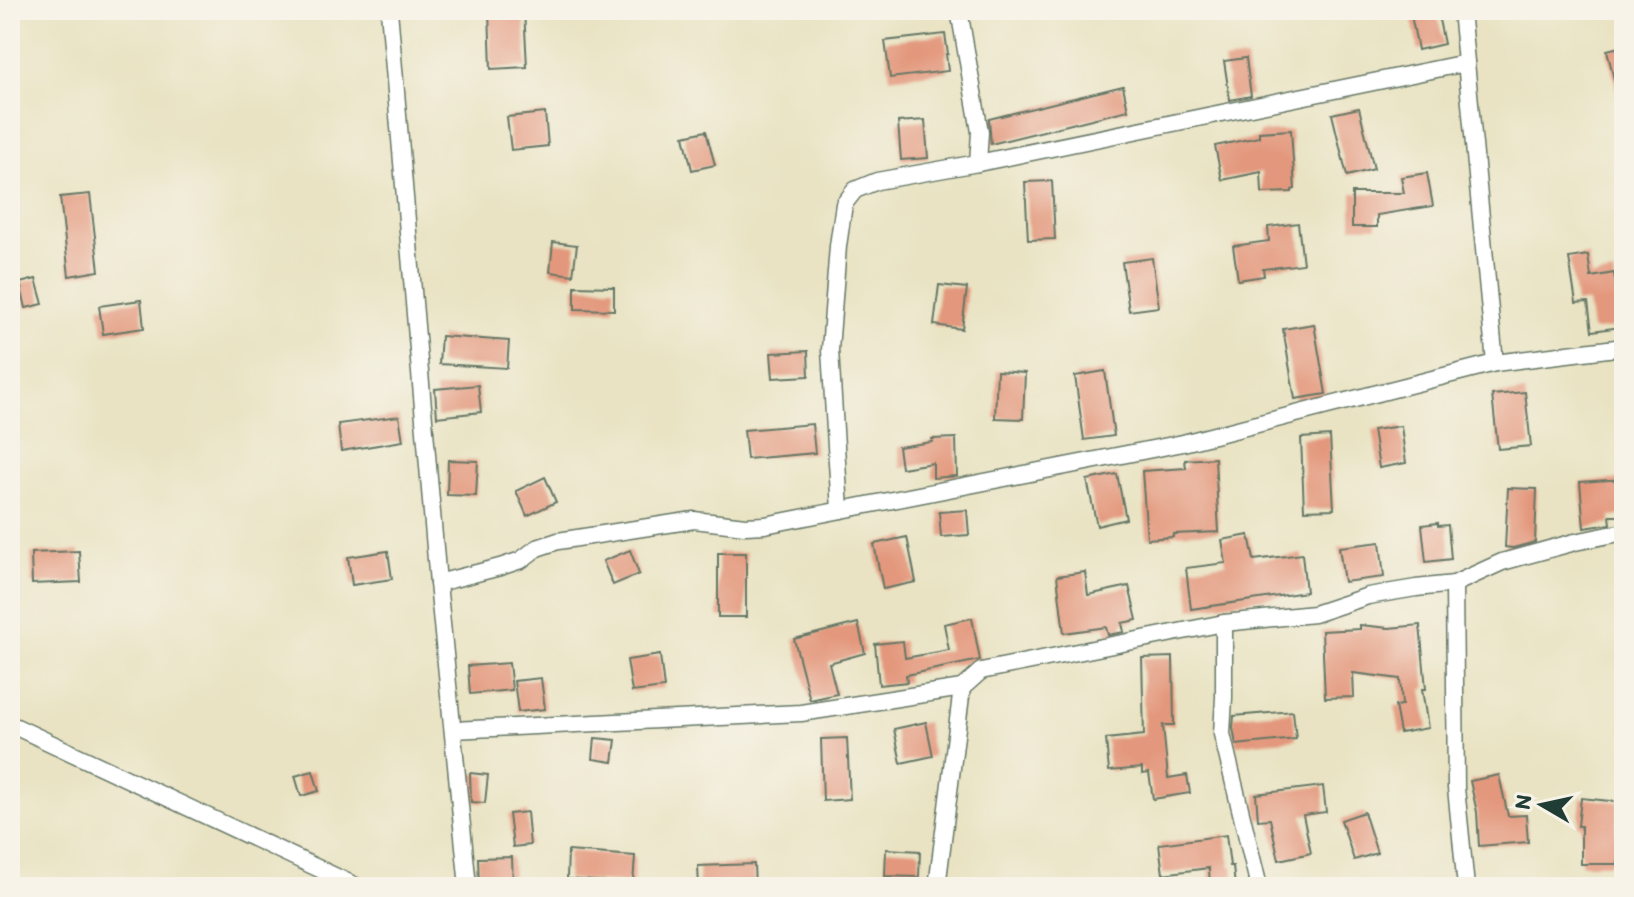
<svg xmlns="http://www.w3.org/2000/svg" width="1634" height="897" font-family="Itim,sans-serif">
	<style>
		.building { fill: #e3977b }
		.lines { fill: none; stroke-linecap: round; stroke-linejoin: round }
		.minor-casing { stroke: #676; stroke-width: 19 }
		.minor { stroke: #fff; stroke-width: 16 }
	</style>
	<rect width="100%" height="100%" fill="#f7f3e8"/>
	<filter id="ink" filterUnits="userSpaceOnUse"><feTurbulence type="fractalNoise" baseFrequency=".0125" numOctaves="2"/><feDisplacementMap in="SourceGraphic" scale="16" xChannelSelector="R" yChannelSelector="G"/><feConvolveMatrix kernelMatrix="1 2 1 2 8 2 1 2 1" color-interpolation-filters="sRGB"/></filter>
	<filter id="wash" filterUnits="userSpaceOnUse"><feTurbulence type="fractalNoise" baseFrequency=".006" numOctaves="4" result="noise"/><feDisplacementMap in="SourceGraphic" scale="32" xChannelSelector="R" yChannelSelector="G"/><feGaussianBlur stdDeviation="1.8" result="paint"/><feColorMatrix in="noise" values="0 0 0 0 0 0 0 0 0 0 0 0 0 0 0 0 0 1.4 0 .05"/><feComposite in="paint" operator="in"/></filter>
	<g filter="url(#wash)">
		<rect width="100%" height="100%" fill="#e9e3c3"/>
		<g id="blocks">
			<!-- building -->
			<g class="building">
				<path d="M489 10H524L527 67 491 69Z"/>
				<path d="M1432 10H1437L1444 44 1418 50 1411 15Z"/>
				<path d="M945 34 948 54H946L948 71 890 78 885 41Z"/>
				<path d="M1624 46V100H1619L1607 50Z"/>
				<path d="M1246 58 1251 96 1230 100 1224 61Z"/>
				<path d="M1123 86 1128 110 991 144 989 119Z"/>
				<path d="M1359 108 1374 169 1347 176 1332 114Z"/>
				<path d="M545 113 548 146 511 150 507 117Z"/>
				<path d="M925 120 928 158 901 160 898 122Z"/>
				<path d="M1291 130 1295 189 1292 190V192L1262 193 1261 172 1222 180 1215 146 1259 137V132Z"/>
				<path d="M706 131 715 165 692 170 684 136Z"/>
				<path d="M1427 173 1433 206 1377 215V227H1352V193H1404L1401 177Z"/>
				<path d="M1052 181 1055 239 1028 240 1025 182Z"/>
				<path d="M90 194 99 271 69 276 60 197Z"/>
				<path d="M1298 223 1303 264 1263 269 1264 276 1238 280 1233 246 1269 241 1268 227Z"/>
				<path d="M553 242 577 245 573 275 550 272Z"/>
				<path d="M1588 255 1591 277 1614 273 1621 327 1592 331 1588 302 1576 303 1569 258Z"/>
				<path d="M1152 258 1159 307 1129 311 1122 262Z"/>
				<path d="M36 279 43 304 26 308 20 283Z"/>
				<path d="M939 285 967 288 962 329 934 325Z"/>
				<path d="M575 286 614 287V310L575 309Z"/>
				<path d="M141 300 144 328 103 334 99 306Z"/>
				<path d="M1314 324 1326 394 1295 399 1283 329Z"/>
				<path d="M441 336 509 341 507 368 439 364Z"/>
				<path d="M808 351 809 376 773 378 771 353Z"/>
				<path d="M997 371 1025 373 1023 419 995 418Z"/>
				<path d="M1105 371 1114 436 1084 440 1075 376Z"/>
				<path d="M478 385 481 412 437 417 435 389Z"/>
				<path d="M1525 392 1531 446 1498 449 1492 395Z"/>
				<path d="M399 416 403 441 341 451 338 424Z"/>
				<path d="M812 424 815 453 747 459 744 430Z"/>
				<path d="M1401 426 1406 463 1379 468 1373 430Z"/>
				<path d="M1330 436 1334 509 1304 510 1301 438Z"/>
				<path d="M956 438 957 476 933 478V463L901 468 898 447 932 442V439Z"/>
				<path d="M1215 458 1219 532 1173 534V537L1147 539 1142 471 1186 468 1185 460Z"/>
				<path d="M448 460 478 461 476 496 447 495Z"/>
				<path d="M1117 474 1126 519 1097 526 1087 480Z"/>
				<path d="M545 477 556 502 527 516 516 491Z"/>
				<path d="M1624 479V516H1610L1611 524 1584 528 1580 482Z"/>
				<path d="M1508 488 1537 489 1535 542 1513 548 1505 547Z"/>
				<path d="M967 510 969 535 941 537 939 512Z"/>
				<path d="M1438 523V526L1448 525 1451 559 1426 562 1422 525Z"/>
				<path d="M1249 535 1254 560 1302 554 1306 592 1191 609 1186 568 1226 563 1222 540Z"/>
				<path d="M907 537 916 582 883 589 874 544Z"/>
				<path d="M1380 542 1384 577 1344 582 1339 547Z"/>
				<path d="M630 550 639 574 613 585 603 561Z"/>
				<path d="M79 551 81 582 32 584 31 553Z"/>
				<path d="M388 551 392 579 352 585 348 557Z"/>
				<rect x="718" y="553" width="28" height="64"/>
				<path d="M1085 572 1088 595 1129 586 1137 620 1122 623 1124 632 1108 635 1106 627 1064 633 1057 576Z"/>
				<path d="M972 618 980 660 906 675 907 682 879 685 875 644 903 641 905 658 949 650 944 624Z"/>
				<path d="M858 623 865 653 829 663 837 694 810 700 794 639Z"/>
				<path d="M1360 625 1389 628 1420 625 1426 689H1422L1428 728 1400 733 1395 706 1402 705 1400 679 1353 673 1354 697 1325 698 1322 631 1360 629Z"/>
				<path d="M660 655 664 688 632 692 627 660Z"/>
				<path d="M1173 657 1174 725H1163L1168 778 1187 775 1190 793 1153 799 1149 773 1142 774V768L1109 771 1106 739 1144 735 1142 658Z"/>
				<path d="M509 663 512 690 470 694 468 666Z"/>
				<path d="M541 678 545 709 518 712 514 681Z"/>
				<path d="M1293 711 1296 739 1236 745 1233 728 1234 716Z"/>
				<path d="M926 722 933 756 901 763 894 729Z"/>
				<path d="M595 738 616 740 613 762 593 759Z"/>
				<path d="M847 738 850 799 823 801 821 739Z"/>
				<path d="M313 771 319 791 301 796 295 776Z"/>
				<path d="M470 773 488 775 485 803 471 802Z"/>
				<path d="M1499 775 1508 816 1526 815 1528 842 1479 846 1477 812 1470 781Z"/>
				<path d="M1323 786 1326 812 1303 815 1311 853 1279 860 1270 819 1258 820 1256 794Z"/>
				<path d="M1581 798 1619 802 1615 837H1618V864H1581V826H1578Z"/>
				<path d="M527 812 530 845 513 847 509 814Z"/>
				<path d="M1364 812 1377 853 1354 860 1341 820Z"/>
				<path d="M1226 835 1230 866H1233L1235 887H1210L1209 868 1163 874 1159 844Z"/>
				<path d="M886 849 920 851 919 877 885 876Z"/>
				<path d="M568 851 635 856 633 884 567 879Z"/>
				<path d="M512 857 513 887H479L478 858Z"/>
				<path d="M754 864 755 887H699L698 866Z"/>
			</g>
		</g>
	</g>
	<g filter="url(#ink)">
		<use href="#blocks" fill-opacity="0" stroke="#676" stroke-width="2"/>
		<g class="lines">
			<defs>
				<g id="minor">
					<path d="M389 10 438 583 468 887"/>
					<path d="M1461 10 1495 363"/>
					<path d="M978 163 1466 63"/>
					<path d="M840 510 830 350 838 246 844 204 855 190 877 181 978 163 980 132 959 10"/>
					<path d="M438 583 500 567 521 560 537 548 558 541 694 520 745 526 765 525 1183 443 1495 363 1624 347"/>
					<path d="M1454 584 1456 788 1466 887"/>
					<path d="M1224 623V697L1222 734 1259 887"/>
					<path d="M10 724 358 887"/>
					<path d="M453 730 801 713 962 688"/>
					<path d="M937 887 962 688 981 671 1224 623 1314 614 1368 596 1416 588 1454 584 1502 562 1575 542 1624 532"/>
				</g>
			</defs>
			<!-- minor casing -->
			<use href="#minor" class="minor-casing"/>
			<!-- minor -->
			<use href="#minor" class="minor"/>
		</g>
	</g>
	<!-- margin -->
	<rect width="1634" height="897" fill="none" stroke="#f7f3e8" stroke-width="40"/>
	<!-- north arrow -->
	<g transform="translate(1542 805) rotate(279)" stroke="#f7f3e8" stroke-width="6" paint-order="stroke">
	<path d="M0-6L14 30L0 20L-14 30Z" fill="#1f3d34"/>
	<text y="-12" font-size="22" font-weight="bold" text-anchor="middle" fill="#1f3d34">N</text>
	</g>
</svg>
